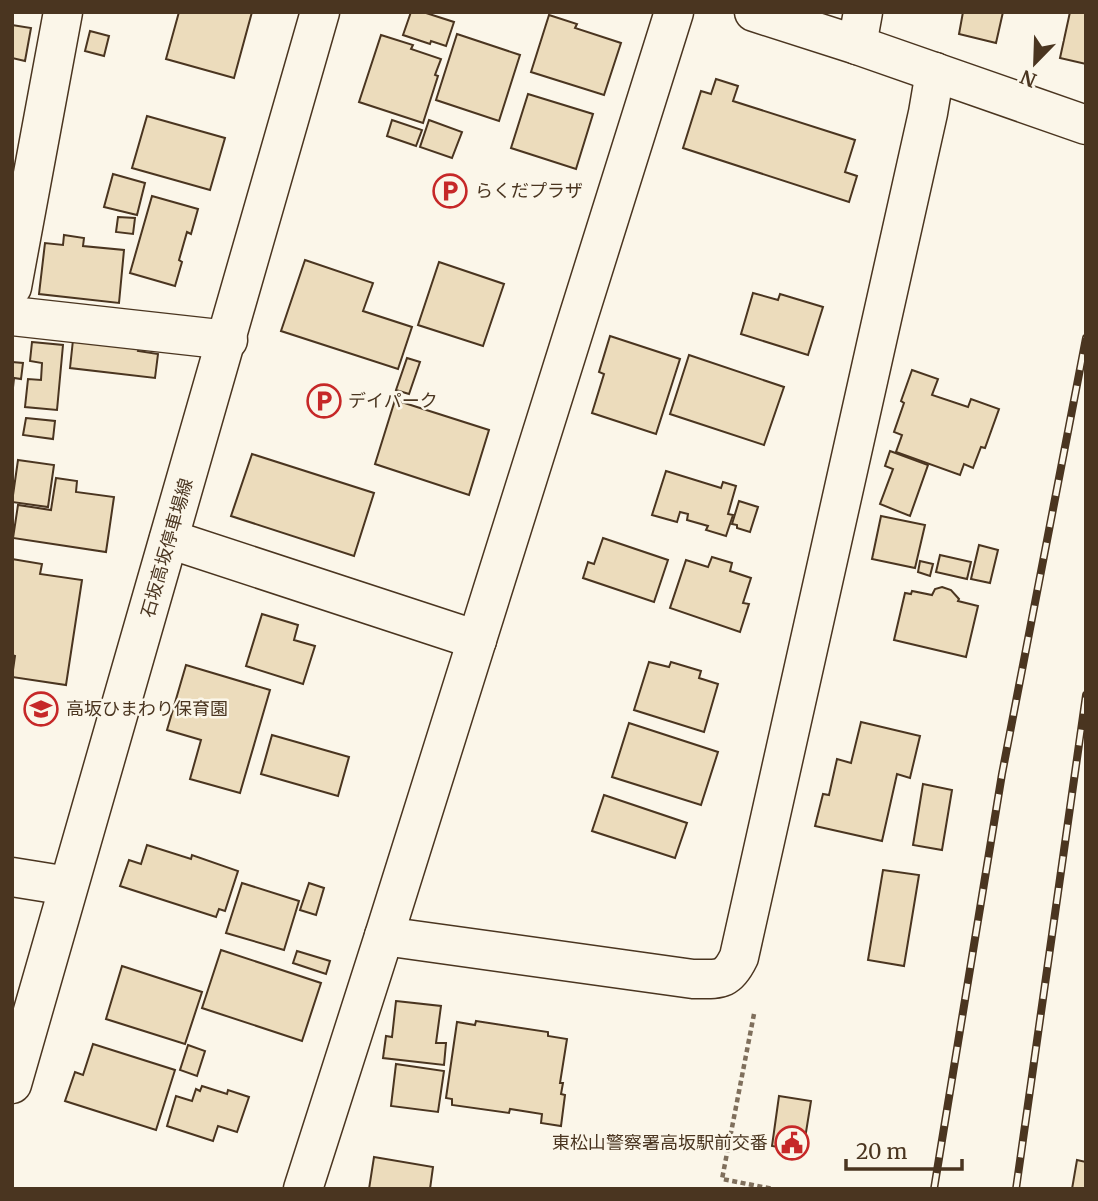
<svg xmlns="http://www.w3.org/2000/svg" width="1098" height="1201" font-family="Merriweather,'Noto Sans JP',serif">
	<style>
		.building { fill: #ecdcbc; stroke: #4a3520; stroke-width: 2 }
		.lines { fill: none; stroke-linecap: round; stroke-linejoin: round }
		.minor-casing { stroke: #4a3520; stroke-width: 41 }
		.major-casing { stroke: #4a3520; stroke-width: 41 }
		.path { stroke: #7f6f5c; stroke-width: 4.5; stroke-dasharray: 5 3.5; stroke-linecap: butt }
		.minor { stroke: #fbf6e9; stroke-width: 38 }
		.major { stroke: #fbf6e9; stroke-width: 38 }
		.rail-casing { stroke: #4a3520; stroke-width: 8 }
		.rail { stroke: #fbf6e9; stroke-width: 5; stroke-dasharray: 16; stroke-linecap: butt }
		.labels { text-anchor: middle; stroke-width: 5; stroke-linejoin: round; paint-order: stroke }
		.poi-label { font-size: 18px; fill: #4a3520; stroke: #fbf6e9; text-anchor: start }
		.street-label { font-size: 18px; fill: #4a3520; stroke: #fbf6e9 }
	</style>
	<rect width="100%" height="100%" fill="#fbf6e9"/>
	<!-- building -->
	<g class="building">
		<path d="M179 12H252L234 78 166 59Z"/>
		<path d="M411 12H423L454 22 446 46 431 41 430 44 403 35Z"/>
		<path d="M963 12H1003L996 43 959 34Z"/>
		<path d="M1070 12H1086V64L1060 58Z"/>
		<path d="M549 15 577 24 575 28 621 43 604 95 531 72Z"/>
		<path d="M12 25 31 28 25 61 12 58Z"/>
		<path d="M90 31 109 36 104 56 85 51Z"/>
		<path d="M457 34 520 55 499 121 436 100Z"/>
		<path d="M381 35 413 45 411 49 441 59 435 75 438 76 423 123 359 102Z"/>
		<path d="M716 79 738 86 733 101 855 140 845 172 857 176 849 202 683 148 701 91 711 94Z"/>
		<path d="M528 94 593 114 576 169 511 148Z"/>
		<path d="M147 116 225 138 210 190 132 168Z"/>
		<path d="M392 120 422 130 416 146 387 136Z"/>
		<path d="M429 120 462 132 452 158 420 147Z"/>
		<path d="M113 174 145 183 137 215 104 207Z"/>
		<path d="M152 196 198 209 191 234 187 232 179 260 182 262 175 286 130 273Z"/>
		<path d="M118 217 135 218 133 234 116 232Z"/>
		<path d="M64 235 84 238 83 246 124 250 119 303 39 294 45 243 63 245Z"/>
		<path d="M305 260 373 283 363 311 412 327 398 369 281 331Z"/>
		<path d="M439 262 504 284 483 346 418 325Z"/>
		<path d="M753 293 778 300 780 294 823 307 808 355 741 334Z"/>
		<path d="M610 336 680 359 656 434 592 413 604 374 599 372Z"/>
		<path d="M73 340 139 347 138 351 158 354 155 378 70 368Z"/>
		<path d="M32 342 63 345 57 410 25 407 28 379 41 380 42 363 30 361Z"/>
		<path d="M689 355 784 387 764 445 670 414Z"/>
		<path d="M407 358 420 362 409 394 396 390Z"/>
		<path d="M12 362 23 363 21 379 14 378 12 397Z"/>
		<path d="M912 370 938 379 932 395 968 407 971 399 999 409 985 448 981 447 973 468 964 464 960 475 896 452 902 435 894 432 904 403 901 401Z"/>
		<path d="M395 400 489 430 469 495 375 464Z"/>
		<path d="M26 418 55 421 53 439 23 435Z"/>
		<path d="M890 451 928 465 910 516 880 504 893 469 885 466Z"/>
		<path d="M252 454 374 493 354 556 231 516Z"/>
		<path d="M18 460 54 465 48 507 12 502Z"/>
		<path d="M666 471 721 488 723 482 736 486 728 514 733 515 726 536 706 530 708 526 687 520 688 514 680 512 677 522 652 515Z"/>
		<path d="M56 478 77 481 76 492 114 497 106 552 13 538 18 505 51 510Z"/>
		<path d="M739 501 758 507 750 532 737 528V525L732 524Z"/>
		<path d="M881 516 925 525 915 568 872 559Z"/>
		<path d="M603 538 668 560 654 602 583 578 588 562 594 564Z"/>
		<path d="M979 545 998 550 990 583 971 579Z"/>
		<path d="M940 555 971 562 967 579 936 572Z"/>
		<path d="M712 557 732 563 730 571 751 578 743 603 749 604 740 632 670 608 686 560 708 567Z"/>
		<path d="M12 559 42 564 40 574 82 580 66 685 12 677 15 656 12 655Z"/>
		<path d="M920 561 933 564 930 576 918 572Z"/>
		<path d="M942 587 951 590 959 599 958 601 978 606 966 657 894 640 905 593 911 594 912 591 932 595 935 589Z"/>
		<path d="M262 614 298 625 294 640 315 646 303 684 246 666Z"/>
		<path d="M649 662 669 667 671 662 701 671 699 678 718 684 704 732 634 710Z"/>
		<path d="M186 665 270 690 240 793 190 779 201 740 167 730Z"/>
		<path d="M861 722 920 736 910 778 897 774 882 841 815 826 823 794 829 795 837 759 851 763Z"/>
		<path d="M629 723 718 752 701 805 612 777Z"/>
		<path d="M272 735 349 757 338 796 261 774Z"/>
		<path d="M923 784 952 790 942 850 913 845Z"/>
		<path d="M604 795 687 823 675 858 592 831Z"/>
		<path d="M147 845 191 859 192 855 238 871 225 911 219 909 216 917 120 886 129 860 141 864Z"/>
		<path d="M883 870 919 875 904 966 868 960Z"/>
		<path d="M242 883 299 901 284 950 226 933Z"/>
		<path d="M309 883 324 888 316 915 300 910Z"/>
		<path d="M221 950 321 983 302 1041 202 1008Z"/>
		<path d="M297 951 330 961 326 974 293 963Z"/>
		<path d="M122 966 202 992 185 1044 106 1019Z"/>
		<path d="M396 1001 441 1006 436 1043H446L444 1065 383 1058 386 1036 392 1037Z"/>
		<path d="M476 1021 548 1032V1036L567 1039 560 1083H563L561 1094 565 1095 561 1126 541 1123 542 1114 510 1109 509 1113 452 1105V1099L446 1098 457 1022 475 1025Z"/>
		<path d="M93 1044 175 1070 156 1130 65 1101 75 1072 83 1075Z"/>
		<path d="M188 1045 205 1051 197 1076 180 1070Z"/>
		<path d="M396 1064 444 1071 438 1112 391 1106Z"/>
		<path d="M202 1086 227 1094 228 1090 249 1097 237 1132 218 1126 213 1141 167 1126 176 1096 192 1101 196 1089 200 1091Z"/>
		<path d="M779 1096 811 1101 803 1151 772 1146Z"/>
		<path d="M374 1157 433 1167 430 1189H369Z"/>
		<path d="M1077 1160 1086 1162V1189H1072Z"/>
	</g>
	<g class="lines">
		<defs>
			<g id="minor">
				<path d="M754 12 857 45 1086 125"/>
				<path d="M857 45 863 12"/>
				<path d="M12 287 63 12"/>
				<path d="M12 316 228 340"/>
				<path d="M169 539 477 640"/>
				<path d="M12 877 68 886"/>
				<path d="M384 936 693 979C719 979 727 982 739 957L928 113 935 72"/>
				<path d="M303 1189 384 936 674 12"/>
			</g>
			<path id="major" d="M12 1084C113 726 219 370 320 12"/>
		</defs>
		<!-- minor casing -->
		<use href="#minor" class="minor-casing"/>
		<!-- major casing -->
		<use href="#major" class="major-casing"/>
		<!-- path -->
		<path class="path" d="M754 1014 722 1179 773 1189"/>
		<!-- minor -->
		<use href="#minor" class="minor"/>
		<!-- major -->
		<use href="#major" class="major"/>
		<defs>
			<g id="rail">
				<path d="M934 1189 1002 774 1086 338"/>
				<path d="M1016 1189 1086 695"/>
			</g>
		</defs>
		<!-- rail casing -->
		<use href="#rail" class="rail-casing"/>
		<!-- rail -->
		<use href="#rail" class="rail"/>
	</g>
	<!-- icons -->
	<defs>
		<symbol id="parking-ring" viewBox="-11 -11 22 22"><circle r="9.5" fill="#fbf6e9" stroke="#c62828" stroke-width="1.5"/><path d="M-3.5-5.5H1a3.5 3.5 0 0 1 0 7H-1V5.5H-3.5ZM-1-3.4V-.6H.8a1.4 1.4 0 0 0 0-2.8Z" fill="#c62828"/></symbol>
		<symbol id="school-ring" viewBox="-11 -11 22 22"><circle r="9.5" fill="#fbf6e9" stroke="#c62828" stroke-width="1.5"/><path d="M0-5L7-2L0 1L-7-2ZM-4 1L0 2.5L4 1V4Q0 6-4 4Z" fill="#c62828"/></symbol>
		<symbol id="civic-ring" viewBox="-11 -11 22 22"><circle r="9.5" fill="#fbf6e9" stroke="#c62828" stroke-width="1.5"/><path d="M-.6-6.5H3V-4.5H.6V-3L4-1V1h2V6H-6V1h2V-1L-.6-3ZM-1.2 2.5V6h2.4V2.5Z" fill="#c62828"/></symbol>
	</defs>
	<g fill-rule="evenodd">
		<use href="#parking-ring" x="431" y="172" width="38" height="38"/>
		<use href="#parking-ring" x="305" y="382" width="38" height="38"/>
		<use href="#school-ring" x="22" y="690" width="38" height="38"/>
		<use href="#civic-ring" x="773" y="1124" width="38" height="38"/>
	</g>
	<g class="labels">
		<!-- poi labels -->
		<g class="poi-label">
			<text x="475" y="197">らくだプラザ</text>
			<text x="348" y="407">デイパーク</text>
			<text x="66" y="715">高坂ひまわり保育園</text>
			<text x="768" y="1149" text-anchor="end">東松山警察署高坂駅前交番</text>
		</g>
		<!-- street labels -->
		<g class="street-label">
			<text transform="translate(167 548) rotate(-74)" y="6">石坂高坂停車場線</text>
		</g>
	</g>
	<!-- border -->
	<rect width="1098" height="1201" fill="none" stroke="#4a3520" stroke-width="28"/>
	<!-- north arrow -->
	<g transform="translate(1035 63) rotate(203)" stroke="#fbf6e9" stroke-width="5" paint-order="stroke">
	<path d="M0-5L12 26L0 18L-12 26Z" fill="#4a3520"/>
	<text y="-10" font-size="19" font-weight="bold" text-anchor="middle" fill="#4a3520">N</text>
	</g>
	<!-- scale -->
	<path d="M846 1159v10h116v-10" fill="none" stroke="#4a3520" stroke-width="3.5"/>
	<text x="856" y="1159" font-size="21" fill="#4a3520" stroke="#fbf6e9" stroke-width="5" paint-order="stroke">20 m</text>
</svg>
